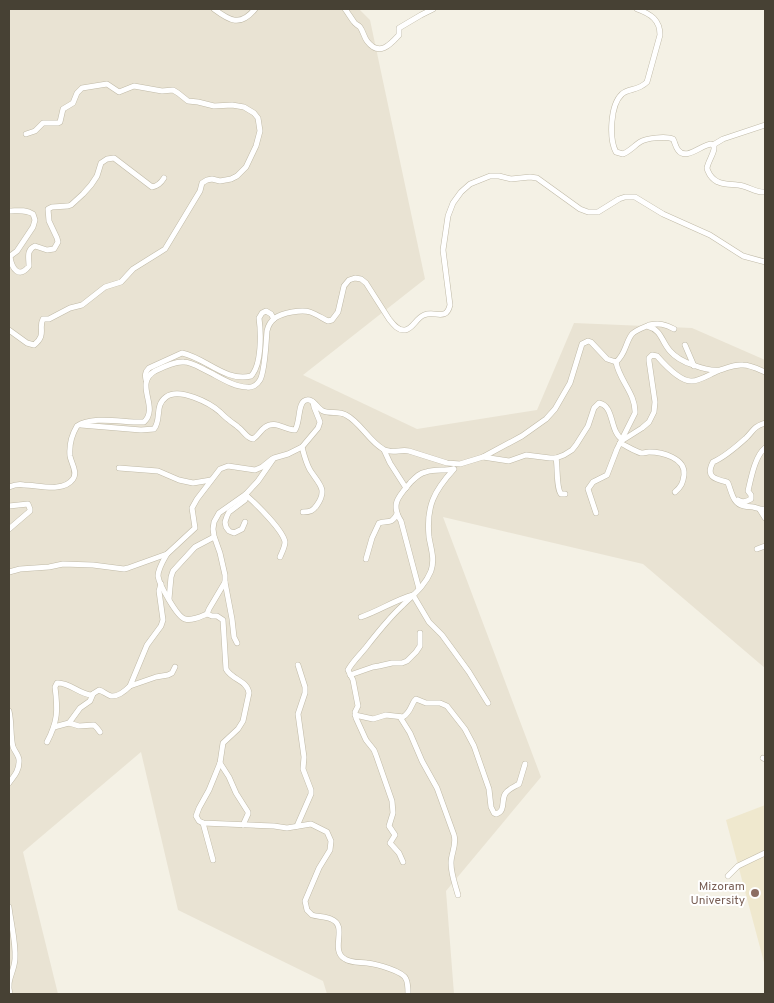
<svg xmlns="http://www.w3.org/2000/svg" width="774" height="1003" font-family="Overpass,sans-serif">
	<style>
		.residential { fill: #e9e3d3 }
		.education { fill: #efe8ce }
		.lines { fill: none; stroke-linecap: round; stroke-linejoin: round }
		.minor-casing { stroke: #c0baa7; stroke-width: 6 }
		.minor { stroke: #fff; stroke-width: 5 }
		.education-dot { fill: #8d6e63; stroke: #fff; stroke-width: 2 }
		.labels { text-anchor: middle; stroke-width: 4; stroke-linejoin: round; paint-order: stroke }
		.education-label { font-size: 12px; fill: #785e54; stroke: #fff; text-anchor: end }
	</style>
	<rect width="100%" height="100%" fill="#f4f1e5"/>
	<!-- residential -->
	<path class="residential" d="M9 9H359L370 20 425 279 303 375 417 429 537 410 574 323 692 328 765 360V668L643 564 443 517 541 777 446 891 454 994H327L323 981 178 910 141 752 23 852 58 994H9Z"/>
	<!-- education -->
	<path class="education" d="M765 805V966L726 820Z"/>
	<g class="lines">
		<defs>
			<g id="minor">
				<path d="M214 9C230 21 240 27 255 9"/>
				<path d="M345 9C348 13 351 18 354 22 355 24 358 25 360 27 363 31 364 37 367 41 379 57 390 45 399 35V28L421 15 433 9"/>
				<path d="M637 9C651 14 660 20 660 35L647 82C638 91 629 88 622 94 610 105 609 139 616 152L623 154C630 151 634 146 640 142 646 138 666 136 673 139 675 142 675 146 678 150 686 161 701 145 711 144L714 146V149C713 155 708 162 707 168 707 170 709 173 710 175 718 187 731 183 743 186 751 188 757 193 765 192"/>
				<path d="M713 145 723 139 765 125"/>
				<path d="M9 211C17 211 25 209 33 214L35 220 33 227 17 251 9 257"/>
				<path d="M10 257C12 269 19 279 29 266 29 258 26 250 35 246L47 250 54 249 58 242 57 238 49 221 48 209 52 207 68 206 71 205 83 194 91 185 97 176 101 163 107 159 114 158 152 187C158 186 161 183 164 178"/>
				<path d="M649 325C659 323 665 324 674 329"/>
				<path d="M9 330 27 343 34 345C47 335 38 328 43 319H49L70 308 82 305 105 287 121 282 133 269 165 249 200 191 202 183 207 180 212 179 220 181 231 179 237 176 246 167 256 146 260 131 258 118 254 113 244 107 232 105 214 106 198 102 188 101 178 93 173 90 162 91 134 86 119 92 107 84 82 88 77 93 73 103 63 109 60 122 58 123H43L35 131 26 134"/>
				<path d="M685 345 694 366"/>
				<path d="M146 380C145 375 145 372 149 368L182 353C206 358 225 382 251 376 262 365 261 332 259 318L262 313 266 311 271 314 274 319"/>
				<path d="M313 402 314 407 320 422 318 428 302 447 288 454 274 458 258 481 246 494 219 513 214 522 213 529 214 536 220 553 225 575V582L209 609 207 614 212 616H217L223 620 226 669C232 680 247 680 249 693L243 721 238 729 223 743 220 763 209 790 199 808 196 816 199 821 203 823 274 826 287 828 311 824 327 832 331 841 330 850 319 868 305 901 307 910 312 915C318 917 325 916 331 919 349 926 329 950 345 959 351 963 360 962 367 963 376 964 403 971 406 979 408 983 408 989 408 994"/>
				<path d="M765 423C753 427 754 430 746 438 736 447 725 457 713 462 705 477 715 479 727 482L728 483C732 493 733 504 744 506 750 507 748 506 753 507 758 508 760 510 765 509"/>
				<path d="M81 425 141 430 154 429C162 419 154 406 166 397 179 387 210 403 220 412 223 415 226 418 229 420 232 423 235 424 238 427 244 431 246 438 253 439 258 436 260 431 264 428 275 419 284 430 295 430 300 423 298 405 304 401 312 396 317 408 323 411 330 414 339 411 346 415 360 422 369 441 383 449 391 454 401 449 409 451L447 463 460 464 483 457 522 436 546 419 555 409 570 383 582 344 588 341 591 342 607 359 616 362C626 354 625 343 632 334 636 330 642 328 647 326 662 330 661 341 670 351 676 358 684 362 693 365 701 368 711 371 720 370 728 368 733 364 743 365 750 365 758 369 765 372"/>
				<path d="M620 443C627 446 634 451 641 453 644 453 647 452 649 452 662 452 686 458 684 475 683 483 681 487 675 492"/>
				<path d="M302 447C304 455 306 463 310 470 319 484 328 489 317 505 313 511 310 512 303 512"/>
				<path d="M384 450 390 463 406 488"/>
				<path d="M483 457 509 461 526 455 550 458H556L564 455 572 450 576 445 588 426 594 408 599 403C615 406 609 432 623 440L642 428 649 422 654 412 655 402 649 361V358L652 355 657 356C664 364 680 382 692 381 700 381 710 374 718 371"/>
				<path d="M556 458C558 468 556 488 561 494H565"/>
				<path d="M119 468 158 471 179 480 193 483 211 480"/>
				<path d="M9 487C14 485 19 484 24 485 38 485 63 493 73 479 78 472 71 463 70 456 69 445 71 436 77 426 93 415 125 423 144 422 160 407 133 384 155 371 163 367 175 361 184 362 191 362 199 367 205 370 218 376 233 387 247 387 252 388 257 385 260 380 265 371 266 343 267 331 268 326 271 321 275 318 282 313 302 309 310 312 316 314 322 318 328 321L332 320 338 312 344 286 349 280 355 278 361 279 366 283 389 319C393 324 398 331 405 330 413 329 416 318 424 315 435 310 446 322 450 305L443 250 448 216 453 203 461 192 470 184 490 176H499L511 179 530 177 537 178 580 209 588 212H598L619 199 625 197H635L663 214 710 235 743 256 765 262"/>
				<path d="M247 496C256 504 283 530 285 542 285 547 282 552 280 557"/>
				<path d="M738 500C742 503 746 502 751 499V495L748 491C751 478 755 456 765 448"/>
				<path d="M9 506 28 504 30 509V511L9 529"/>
				<path d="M760 510 765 518"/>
				<path d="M596 513 588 489 593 482 607 475 617 449 635 413C636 394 619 380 616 362"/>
				<path d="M245 522 242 529 234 533 229 531 226 527 225 522 227 516 229 512 245 500 247 496 246 494"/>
				<path d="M757 549 765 546"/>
				<path d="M167 554C163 561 158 569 158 576 159 584 177 617 185 619 192 621 200 617 207 614"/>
				<path d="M366 559 372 538 379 523C388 520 391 525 397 514"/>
				<path d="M9 572 20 569 49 567 63 564 93 565 124 569 128 568 167 554 195 528 192 508 197 499 220 469 228 466 255 470 262 467 272 459"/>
				<path d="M225 582 232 619 234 637 237 643"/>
				<path d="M419 589 401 521C390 504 399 496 410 483 415 478 419 473 426 472 435 469 444 471 453 469"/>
				<path d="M169 599 171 577 173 571 195 547 214 537"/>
				<path d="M361 617C379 611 395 600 413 595L429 622 442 635 469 672 488 703"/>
				<path d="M350 675 373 667 379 666 392 663H402L407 661 416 652 420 646V633"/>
				<path d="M130 686 156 677 168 675 172 673 175 667"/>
				<path d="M9 711C12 723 10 735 13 747 15 752 20 756 19 762 19 771 14 776 9 783"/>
				<path d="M355 715 373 719 386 715 403 717C412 711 411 703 416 699L426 703H440L447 706 465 729 474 746 489 789 491 807 494 813 496 814C506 811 501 801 505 794 508 789 514 787 519 784L525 764"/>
				<path d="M400 717 410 733 422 761 437 788 454 835C457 845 451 853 451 863 451 874 455 884 458 895"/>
				<path d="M69 723 80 708 90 701 93 694"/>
				<path d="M54 727 69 723 79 726 94 725 97 728 100 732"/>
				<path d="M47 742C58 721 58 710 55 687L57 683C69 682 79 694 91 695L99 690C103 691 107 695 111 696 118 697 125 691 130 686L147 645 161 626 163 620 159 591 161 584"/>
				<path d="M763 758 765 759"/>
				<path d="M220 763 229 777 236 793 248 812V814L243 825"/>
				<path d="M203 823 213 860"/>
				<path d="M297 826 311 794V790L303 769 304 757 298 714 305 693V687L298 665"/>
				<path d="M403 862 399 853 390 843 395 835 389 826 393 813 392 801 376 755 374 750 366 740 356 718 355 712 358 706 353 680 348 670C353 661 361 654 367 646 378 632 389 618 402 606 413 595 425 586 431 571 435 559 431 549 429 537 426 506 434 491 454 469"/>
				<path d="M728 876 738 866 765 853"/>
				<path d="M9 907C11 924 16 942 15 959 14 973 6 980 10 994"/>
			</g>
		</defs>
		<!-- minor casing -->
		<use href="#minor" class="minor-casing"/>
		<!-- minor -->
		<use href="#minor" class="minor"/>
	</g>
	<!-- markers -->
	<circle class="education-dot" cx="755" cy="893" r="5"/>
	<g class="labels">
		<!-- education labels -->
		<g class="education-label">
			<text x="745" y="890">Mizoram<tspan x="745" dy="14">University</tspan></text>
		</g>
	</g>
	<!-- border -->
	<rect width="774" height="1003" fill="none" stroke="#474134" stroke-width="20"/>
</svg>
